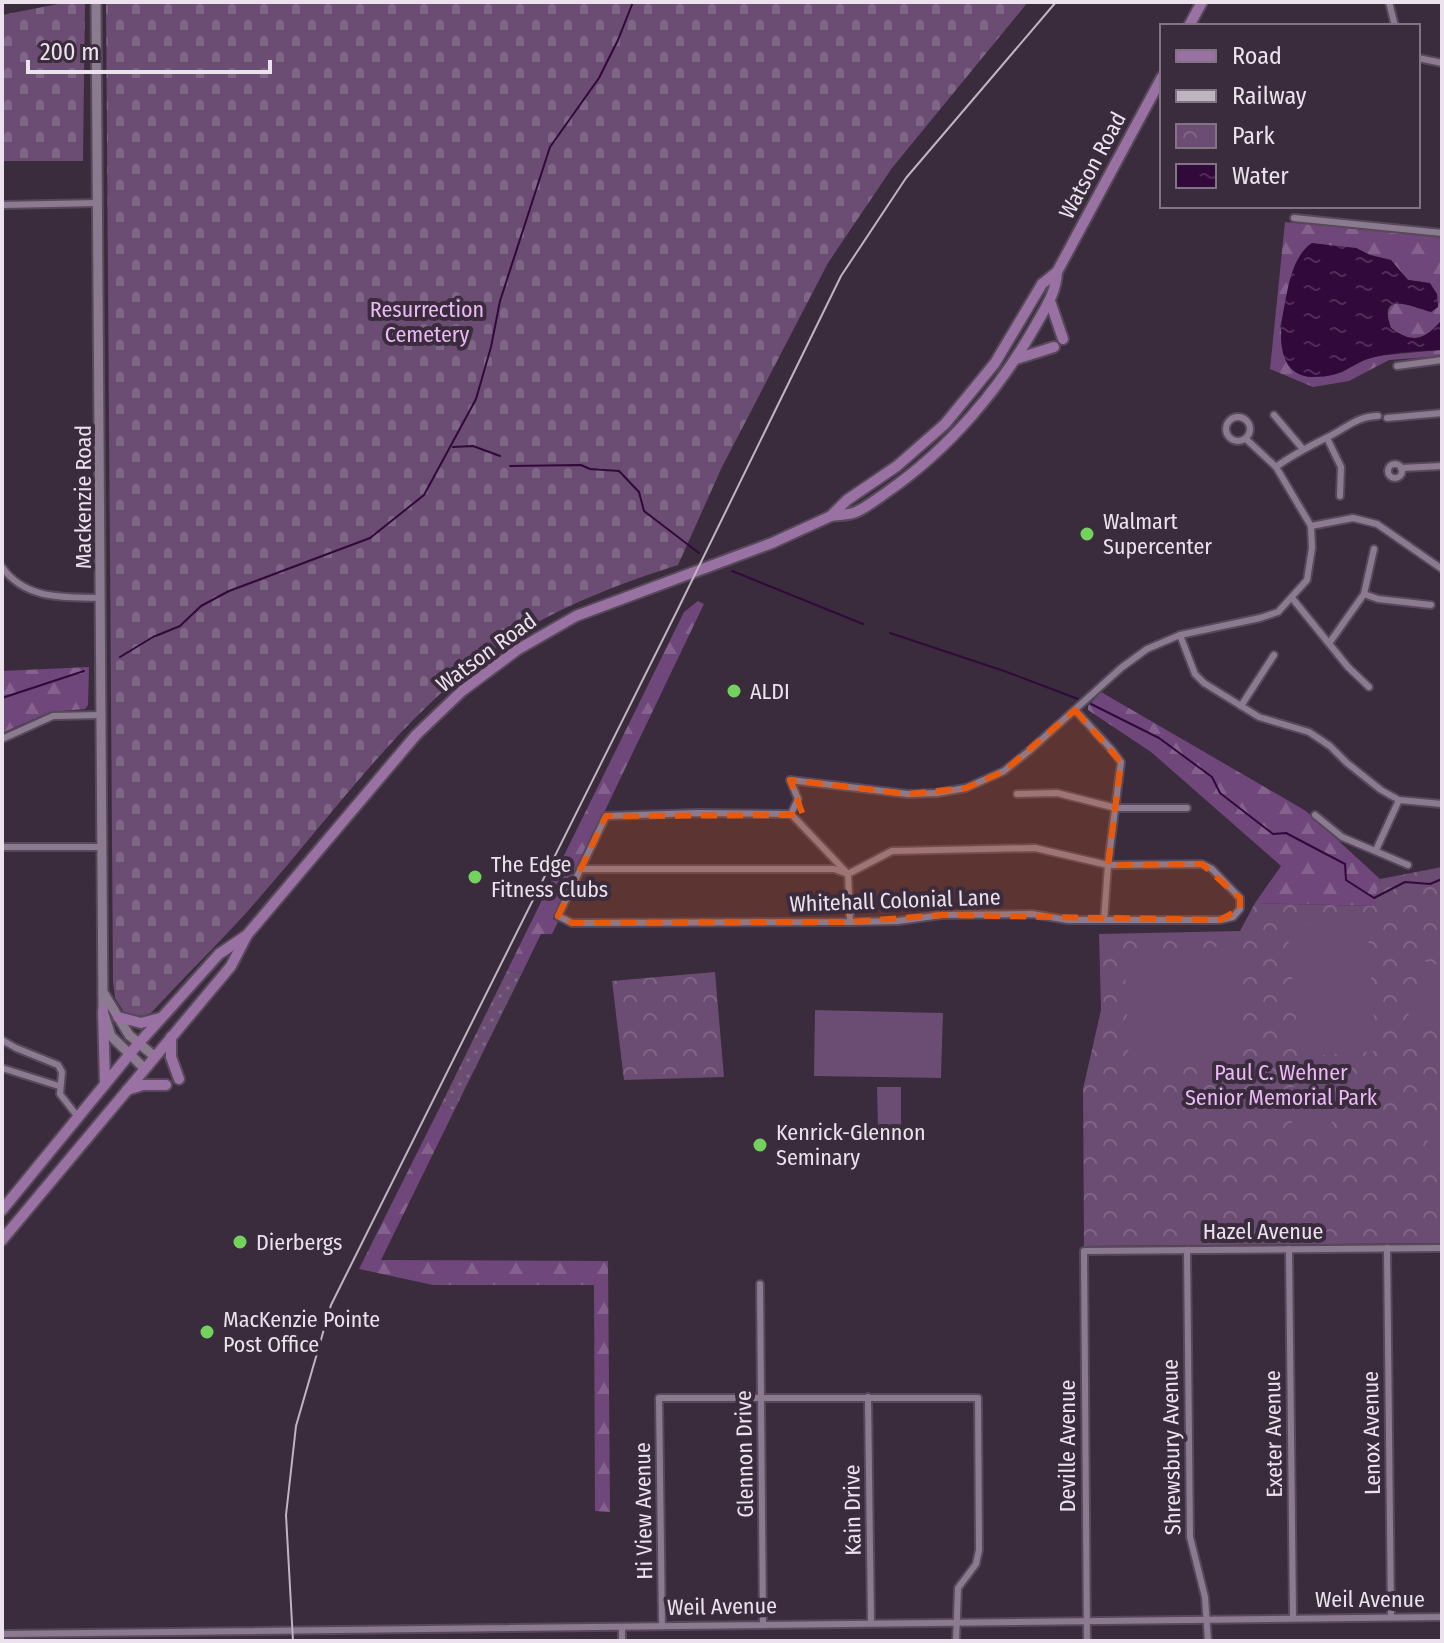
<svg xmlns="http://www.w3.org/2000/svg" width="1444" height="1643" font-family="'Fira Sans Condensed',sans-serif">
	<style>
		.grass { fill: url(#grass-dots) }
		.forest { fill: url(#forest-firs) }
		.cemetery { fill: url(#cemetery-stones) }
		.park { fill: url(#park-crowns) }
		.pitch { fill: #6b4c72 }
		.water { fill: url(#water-ripples) }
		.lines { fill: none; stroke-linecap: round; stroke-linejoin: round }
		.stream { stroke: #31093a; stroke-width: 2 }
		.minor-casing { stroke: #564959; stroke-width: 10 }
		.secondary-casing { stroke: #564959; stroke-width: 13 }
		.primary-casing { stroke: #564959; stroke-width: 14 }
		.minor { stroke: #8c7b90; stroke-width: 6 }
		.secondary { stroke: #8c7b90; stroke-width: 9 }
		.primary { stroke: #9a71a3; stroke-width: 10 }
		.rail { stroke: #c0b4c2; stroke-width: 2 }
		.marked { fill: #e8590c; fill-opacity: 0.2; stroke: #e8590c; stroke-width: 6; stroke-dasharray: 16 10; stroke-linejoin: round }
		.poi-dot { fill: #73d25d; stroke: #3a2b3d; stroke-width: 3 }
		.labels { text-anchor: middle; stroke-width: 8; stroke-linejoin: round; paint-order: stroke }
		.street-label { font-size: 22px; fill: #ece2ee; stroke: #3a2b3d }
		.park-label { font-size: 22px; fill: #ebb9f6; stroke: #3a2b3d }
		.poi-label { font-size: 22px; fill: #ece2ee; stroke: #3a2b3d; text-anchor: start }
	</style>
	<defs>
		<pattern id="grass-dots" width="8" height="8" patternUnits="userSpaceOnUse" patternTransform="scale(2)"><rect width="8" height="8" fill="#6b4c72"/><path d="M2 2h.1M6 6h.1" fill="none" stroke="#806686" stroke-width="1.8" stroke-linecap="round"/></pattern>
		<pattern id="forest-firs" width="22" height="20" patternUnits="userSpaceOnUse" patternTransform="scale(2)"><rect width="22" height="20" fill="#70477a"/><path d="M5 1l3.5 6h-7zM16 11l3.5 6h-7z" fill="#85618d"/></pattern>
		<pattern id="cemetery-stones" width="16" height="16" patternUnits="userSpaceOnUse" patternTransform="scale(2)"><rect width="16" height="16" fill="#6b4c72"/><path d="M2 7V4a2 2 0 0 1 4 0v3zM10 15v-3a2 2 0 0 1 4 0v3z" fill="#806686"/></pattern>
		<pattern id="park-crowns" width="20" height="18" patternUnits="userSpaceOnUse" patternTransform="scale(2)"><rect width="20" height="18" fill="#6b4c72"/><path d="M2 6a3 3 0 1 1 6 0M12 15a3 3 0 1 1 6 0" fill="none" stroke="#806686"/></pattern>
		<pattern id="water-ripples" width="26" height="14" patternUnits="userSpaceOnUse" patternTransform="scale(2)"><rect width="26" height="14" fill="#31093a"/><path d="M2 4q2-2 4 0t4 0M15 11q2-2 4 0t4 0" fill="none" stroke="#4f2d57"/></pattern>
	</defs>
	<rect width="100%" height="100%" fill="#3a2b3d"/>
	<!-- grass -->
	<path class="grass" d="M507 971 522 973 454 1111 441 1105Z"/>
	<!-- forest -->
	<g class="forest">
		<path d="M1285 222 1442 237V320C1425 339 1414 345 1391 328 1381 301 1397 299 1418 308L1422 282 1408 280 1390 260 1370 255 1356 248 1296 262 1280 327 1323 377 1341 372 1355 362 1377 356 1439 350H1442V356L1389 360 1349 381 1313 387 1270 369Z"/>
		<path d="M698 601 704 604 553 919 558 922 552 934H541L522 973 507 971 684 612Z"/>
		<path d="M89 667 88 705 85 709 50 712 2 733V671Z"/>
		<path d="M1101 692 1306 811 1380 879 1374 906 1255 903 1281 866 1151 752 1088 710V706Z"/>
		<path d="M441 1105 454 1111 381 1260 608 1261 610 1512 595 1511 594 1285H433L359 1269Z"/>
	</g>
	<!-- cemetery -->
	<g class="cemetery">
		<path d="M68 2H85L83 161H2V15Z"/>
		<path d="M106 2H1028L892 168 828 263 722 467 678 565C612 586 544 612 487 655 398 721 333 814 260 897 226 937 187 973 152 1012L144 1016 125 1014 115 998 113 982Z"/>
	</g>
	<!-- park -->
	<g class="park">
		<path d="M1442 867V1243L1084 1246 1083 1089 1101 1010 1099 934 1240 931 1255 903 1373 906 1380 879Z"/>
		<path d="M715 972 724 1077 624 1080 612 981Z"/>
	</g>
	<!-- pitch -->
	<g class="pitch">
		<path d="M1367 919 1376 1051 1300 1057 1287 925Z"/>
		<path d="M1238 946 1242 1059 1129 1064 1125 967 1132 951Z"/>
		<path d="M1424 961 1442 966V1033L1406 1023Z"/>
		<path d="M815 1010 943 1013 941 1078 814 1076Z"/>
		<path d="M877 1087H901V1128H878Z"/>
		<path d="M1292 1087H1331L1332 1132H1292Z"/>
		<path d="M1442 1123V1184L1424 1130Z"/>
	</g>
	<!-- water -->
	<path class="water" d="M1312 243 1356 248 1370 255 1391 260 1408 280 1430 283 1437 294 1438 307 1431 312C1412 307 1376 289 1391 328 1414 345 1425 339 1442 320V350C1420 351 1396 352 1375 357 1361 360 1354 366 1342 372 1332 376 1322 377 1312 377 1276 375 1279 333 1284 308 1288 286 1293 255 1312 243Z"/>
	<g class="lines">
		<!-- stream -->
		<g class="stream">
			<path d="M453 447 473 446 500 456"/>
			<path d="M510 466 581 465 590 469 619 471 639 492 644 511 699 553"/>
			<path d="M732 571 863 624"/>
			<path d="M890 633 1004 671 1078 699"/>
			<path d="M120 657 153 637 180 626 201 606 229 591 370 538 424 495 476 399 491 347 500 301 550 147 599 78 618 40 633 2"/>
			<path d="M2 698 84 671"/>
			<path d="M1091 704 1159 738 1212 777 1220 793 1273 834 1286 833 1345 864 1346 880 1374 898 1405 882 1430 884 1442 879"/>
		</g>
		<defs>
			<g id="minor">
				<path d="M1389 2 1395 26"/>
				<path d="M1418 58 1442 63"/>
				<path d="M2 205 98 203"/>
				<path d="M1294 218 1442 233"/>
				<path d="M1397 366 1442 360"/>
				<path d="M1274 415 1302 448"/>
				<circle cx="1238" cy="429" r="12"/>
				<path d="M1387 418 1442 413"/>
				<path d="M1327 438 1341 467 1340 496"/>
				<circle cx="1395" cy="471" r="7"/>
				<path d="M1276 467C1292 455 1308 447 1326 438 1345 429 1357 416 1378 416"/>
				<path d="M1401 468 1442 466"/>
				<path d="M1311 526 1353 518 1377 524 1442 569"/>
				<path d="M2 567C25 600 64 597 100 598"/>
				<path d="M1364 594 1378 599 1431 605"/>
				<path d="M1292 598 1348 667 1369 687"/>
				<path d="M1180 635 1195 674 1204 683 1259 717 1309 732 1330 746 1347 763 1381 790 1399 800 1442 804"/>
				<path d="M1330 642 1364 594 1374 549"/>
				<path d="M1241 706 1274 655"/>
				<path d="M1075 710 1112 750 1121 762 1108 865 1104 920"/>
				<path d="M2 739 53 716 101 715"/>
				<path d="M1017 794 1057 793 1116 808H1187"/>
				<path d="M791 814 798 799 790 780 908 794 937 793 966 788 1004 771 1029 751 1121 668 1147 649 1180 635 1260 618 1278 612 1307 580 1312 548 1311 526 1276 467 1246 439"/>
				<path d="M1315 815 1342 837 1408 865"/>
				<path d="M2 847H102"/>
				<path d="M1376 850 1399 800"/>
				<path d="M580 869H834L848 874 892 851 1035 848 1108 865 1202 864 1212 869 1240 898V909L1233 917 1220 920H1068L1032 914 942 915 898 921 850 922 572 923 558 916 606 816 697 813 791 814 848 874 850 922"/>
				<path d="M2 1040 16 1048 58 1065 62 1072 60 1094 78 1117"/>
				<path d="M2 1068 59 1086"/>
				<path d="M1387 1248 1391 1617"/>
				<path d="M1289 1249 1293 1617"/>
				<path d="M1187 1250 1190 1537 1205 1597 1208 1641"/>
				<path d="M760 1284 763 1624"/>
				<path d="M868 1397 871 1623"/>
				<path d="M662 1624 659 1398H978L979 1550 976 1564 958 1588 956 1641"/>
				<path d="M622 1628V1641"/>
				<path d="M2 1634 1442 1617"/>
				<path d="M1087 1641 1084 1251 1442 1248"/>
			</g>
			<g id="secondary">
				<path d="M96 2 103 1011 111 1036 144 1068"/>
				<path d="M103 992 129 1035 154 1056"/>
			</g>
			<g id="primary">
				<path d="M1189 26 1202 2"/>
				<path d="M1050 301 1063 339"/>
				<path d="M1016 359 1054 347"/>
				<path d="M831 516C839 515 849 515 856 512 867 507 877 499 887 492 949 449 1000 389 1037 323 1047 305 1056 292 1057 272"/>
				<path d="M103 1011 105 1084"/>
				<path d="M118 1017 141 1023 160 1018"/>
				<path d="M171 1037V1057L179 1079"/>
				<path d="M127 1090 143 1085H166"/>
				<path d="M2 1210 138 1044 219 954 247 935 416 735 462 691 517 650 576 616 772 543 831 516 847 500 897 466 945 424 995 363 1042 284 1057 272 1162 77"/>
				<path d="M2 1240 231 966 246 937"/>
			</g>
		</defs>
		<!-- minor casing -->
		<use href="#minor" class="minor-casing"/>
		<!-- secondary casing -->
		<use href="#secondary" class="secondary-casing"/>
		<!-- primary casing -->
		<use href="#primary" class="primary-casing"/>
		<!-- minor -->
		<use href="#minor" class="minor"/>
		<!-- secondary -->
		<use href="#secondary" class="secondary"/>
		<!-- primary -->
		<use href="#primary" class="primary"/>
		<!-- rail -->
		<path class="rail" d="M293 1641 286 1515 296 1426 331 1305 677 611 841 276 906 178 1056 2"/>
	</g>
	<!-- marked area -->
	<path class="marked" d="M1075 710 1121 762 1108 865 1202 864 1240 898V909L1220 920 942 915 850 922 572 923 558 916 606 816 803 815 790 780 908 794 966 788 1004 771Z"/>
	<!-- markers -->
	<g class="poi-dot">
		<circle cx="1087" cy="534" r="8"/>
		<circle cx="734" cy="691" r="8"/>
		<circle cx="475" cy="877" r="8"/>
		<circle cx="760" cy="1145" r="8"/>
		<circle cx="240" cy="1242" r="8"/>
		<circle cx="207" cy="1332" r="8"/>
	</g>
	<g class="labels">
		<!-- street labels -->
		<g class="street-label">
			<text transform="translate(1092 165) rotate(-62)" y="8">Watson Road</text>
			<text transform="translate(83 497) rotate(-90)" y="8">Mackenzie Road</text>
			<text transform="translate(486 652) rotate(-36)" y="8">Watson Road</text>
			<text transform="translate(895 900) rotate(-2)" y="8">Whitehall Colonial Lane</text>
			<text x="1263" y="1239">Hazel Avenue</text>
			<text transform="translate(1371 1433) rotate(-91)" y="8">Lenox Avenue</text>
			<text transform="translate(1273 1434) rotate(-91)" y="8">Exeter Avenue</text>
			<text transform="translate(1067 1446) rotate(-90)" y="8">Deville Avenue</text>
			<text transform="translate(1171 1447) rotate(-91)" y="8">Shrewsbury Avenue</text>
			<text transform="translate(744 1454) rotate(-91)" y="8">Glennon Drive</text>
			<text transform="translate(852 1510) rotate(-91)" y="8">Kain Drive</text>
			<text transform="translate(643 1511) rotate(-91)" y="8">Hi View Avenue</text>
			<text x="1370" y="1607">Weil Avenue</text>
			<text transform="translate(722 1606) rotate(-1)" y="8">Weil Avenue</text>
		</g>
		<!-- park labels -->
		<g class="park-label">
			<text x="427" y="317">Resurrection<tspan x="427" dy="25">Cemetery</tspan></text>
			<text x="1281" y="1080">Paul C. Wehner<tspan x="1281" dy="25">Senior Memorial Park</tspan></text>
		</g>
		<!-- poi labels -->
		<g class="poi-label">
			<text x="1103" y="529">Walmart<tspan x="1103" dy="25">Supercenter</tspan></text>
			<text x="750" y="699">ALDI</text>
			<text x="491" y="872">The Edge<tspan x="491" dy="25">Fitness Clubs</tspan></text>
			<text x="776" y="1140">Kenrick-Glennon<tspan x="776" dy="25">Seminary</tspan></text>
			<text x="256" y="1250">Dierbergs</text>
			<text x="223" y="1327">MacKenzie Pointe<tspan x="223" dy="25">Post Office</tspan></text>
		</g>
	</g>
	<!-- border -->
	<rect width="1444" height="1643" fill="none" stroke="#ece2ee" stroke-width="8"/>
	<!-- legend -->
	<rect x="1160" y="24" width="260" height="184" fill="#3a2b3d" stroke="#817484" stroke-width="2"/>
	<rect x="1176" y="50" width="40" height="12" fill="#9a71a3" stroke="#817484" stroke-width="2"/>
	<text x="1232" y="64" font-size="24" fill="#ece2ee">Road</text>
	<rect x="1176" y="90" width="40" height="12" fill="#c0b4c2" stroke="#817484" stroke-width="2"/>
	<text x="1232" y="104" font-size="24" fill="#ece2ee">Railway</text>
	<rect x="1176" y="124" width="40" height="24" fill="url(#park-crowns)" stroke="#817484" stroke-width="2"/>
	<text x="1232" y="144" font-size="24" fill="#ece2ee">Park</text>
	<rect x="1176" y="164" width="40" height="24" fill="url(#water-ripples)" stroke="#817484" stroke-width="2"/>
	<text x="1232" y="184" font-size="24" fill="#ece2ee">Water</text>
	<!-- scale -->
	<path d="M28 60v12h242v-12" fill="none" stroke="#ece2ee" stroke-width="4"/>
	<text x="40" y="60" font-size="24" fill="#ece2ee" stroke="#3a2b3d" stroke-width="6" paint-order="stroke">200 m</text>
</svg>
